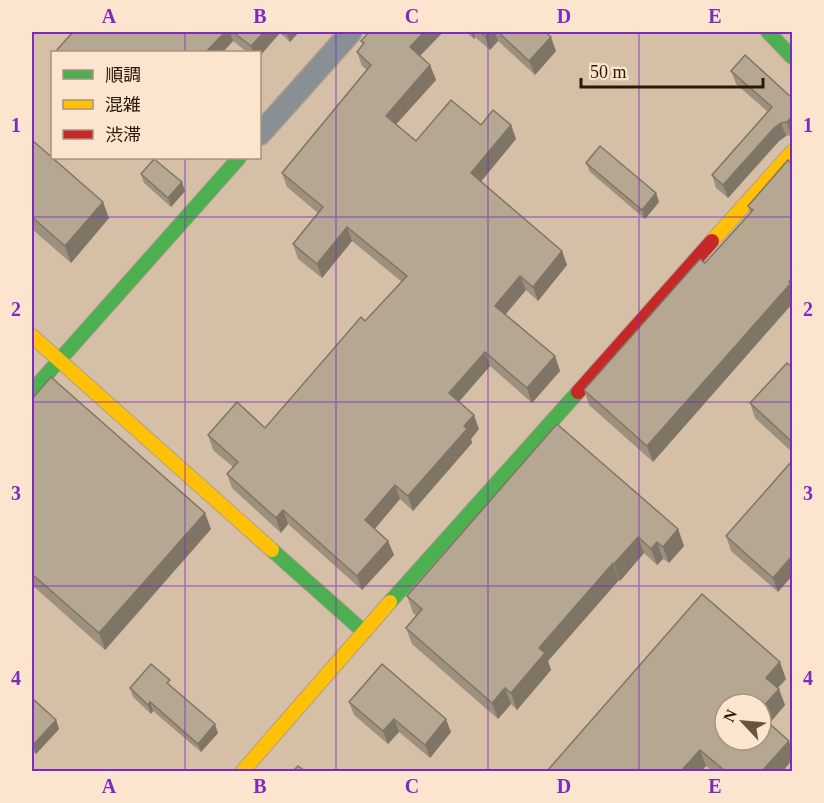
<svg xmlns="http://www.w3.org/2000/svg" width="824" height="803" font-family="'Times New Roman','Noto Sans JP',serif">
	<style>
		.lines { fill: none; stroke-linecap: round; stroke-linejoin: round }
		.street-casing { stroke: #b09e8a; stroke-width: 24 }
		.fast-casing { stroke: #b09e8a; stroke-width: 16 }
		.slow-casing { stroke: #b09e8a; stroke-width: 16 }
		.jam-casing { stroke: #b09e8a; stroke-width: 16 }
		.street { stroke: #888f95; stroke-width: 21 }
		.fast { stroke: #4caf50; stroke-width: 14 }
		.slow { stroke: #ffc107; stroke-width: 14 }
		.jam { stroke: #c62828; stroke-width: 14 }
		.wall { fill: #9d907e }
		.shaded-wall { fill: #7f7566 }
		.building { fill: #b6a792; stroke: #7f7566; stroke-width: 1.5 }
		.grid { fill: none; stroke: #7b2cbf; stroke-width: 1.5; stroke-opacity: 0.55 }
		.neatline { fill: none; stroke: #7b2cbf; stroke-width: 2 }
		.grid-label { font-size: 20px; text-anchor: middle; font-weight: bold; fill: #7b2cbf }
	</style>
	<rect width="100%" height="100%" fill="#d6bfa7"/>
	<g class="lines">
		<defs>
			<path id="street" d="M260 134 351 32"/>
			<g id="fast">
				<path d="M768 32 792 57"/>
				<path d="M32 391 239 158"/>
				<path d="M272 550 364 632"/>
				<path d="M390 602 578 392"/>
			</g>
			<g id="slow">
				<path d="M712 241 792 152"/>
				<path d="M32 336 272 550"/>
				<path d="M242 772 390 602"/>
			</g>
			<path id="jam" d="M578 392 712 241"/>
		</defs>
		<!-- street casing -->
		<use href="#street" class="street-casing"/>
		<!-- fast casing -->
		<use href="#fast" class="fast-casing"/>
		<!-- slow casing -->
		<use href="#slow" class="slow-casing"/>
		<!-- jam casing -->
		<use href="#jam" class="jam-casing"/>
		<!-- street -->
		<use href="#street" class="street"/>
		<!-- fast -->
		<use href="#fast" class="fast"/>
		<!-- slow -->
		<use href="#slow" class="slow"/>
		<!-- jam -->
		<use href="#jam" class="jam"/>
	</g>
	<!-- wall -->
	<g class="wall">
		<path d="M73 32H299L290 42 280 33 260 52H247L233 41 223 52H55Z"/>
		<path d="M369 32H443L420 56 430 65 436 80 396 124 416 141 481 125H511L516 139 481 182 562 251 567 265 538 301 526 290 505 314 555 356 560 371 532 403 490 366 459 402 479 429 471 439 472 443 413 511 400 499 375 529 388 541 394 555 362 590 288 524 281 533 232 488 227 474 233 467 213 450 208 435 265 428 402 282 352 241 322 278 298 259 293 244 318 213 287 187 282 173 367 70 362 66 357 52 363 45 361 41Z"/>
		<path d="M466 32H545L556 51 535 75 498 41 490 50 475 37 474 39Z"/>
		<path d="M731 71 792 98V134L791 135 786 136 779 141 728 198 716 188 712 175 768 112 736 84Z"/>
		<path d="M32 140 109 218 71 263 32 229Z"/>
		<path d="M586 163 656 193 659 202 645 219 590 172Z"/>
		<path d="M792 165V304L653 462 589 405 584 390 705 263 750 213 748 206Z"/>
		<path d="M141 174 185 191 171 207 144 183Z"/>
		<path d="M792 367V452L755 418 750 403Z"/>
		<path d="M32 399 211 529 105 650 32 585Z"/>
		<path d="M557 424 678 529 684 546 669 563 663 559 657 565 644 553 620 581 619 580 548 661 551 670 517 710 511 704 498 719 412 644 406 628 417 616 413 613 407 596Z"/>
		<path d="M792 461 778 592 731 551 726 536Z"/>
		<path d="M786 679 778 688 785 705 769 723 792 760 783 771H712L706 766 547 771Z"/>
		<path d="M172 687 218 733 201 752 153 711 151 714 133 697 130 688Z"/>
		<path d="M32 698 56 720 59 729 36 754 32 750Z"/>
		<path d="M349 702 451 732 430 758 399 732 388 744 354 715Z"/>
	</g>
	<!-- shaded-wall -->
	<g class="shaded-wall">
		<path d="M225 32H230L233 41 223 52H206Z"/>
		<path d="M264 32H279L280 33 260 56V52H253L251 46Z"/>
		<path d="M286 32H299L290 42Z"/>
		<path d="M424 32H443L415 61 410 47Z"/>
		<path d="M471 32H473L475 37 474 39Z"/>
		<path d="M489 32H495L498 41 490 50 485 36Z"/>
		<path d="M551 37 556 51 535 75 529 61Z"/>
		<path d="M430 65 436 80 391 130 386 116Z"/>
		<path d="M792 116V134L791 135 787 122Z"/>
		<path d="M781 123 786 136 779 141 728 198 723 185 774 128Z"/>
		<path d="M511 125 516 139 476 187 471 173Z"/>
		<path d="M182 182 185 191 171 207 168 198Z"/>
		<path d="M656 193 659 202 645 219 642 210Z"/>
		<path d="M103 202 109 218 71 263 65 246Z"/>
		<path d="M347 227 352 241 322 278 317 264Z"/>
		<path d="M562 251 567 265 538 301 533 287Z"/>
		<path d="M520 276 526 290 501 320 495 306Z"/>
		<path d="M792 278V304L653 462 647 446Z"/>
		<path d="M485 352 490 366 454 407 449 393Z"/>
		<path d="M555 356 560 371 532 403 527 388Z"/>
		<path d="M474 415 479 429 471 439 472 443 413 511 408 496Z"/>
		<path d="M395 485 400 499 370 534 365 520Z"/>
		<path d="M283 510 288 524 281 533 276 518Z"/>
		<path d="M205 513 211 529 105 650 99 633Z"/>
		<path d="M678 529 684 546 669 563 663 547Z"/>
		<path d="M638 537 644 553 620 581 614 564Z"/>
		<path d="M388 541 394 555 362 590 357 576Z"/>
		<path d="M657 542 663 559 657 565 651 549Z"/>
		<path d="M792 556V576L778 592 773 578Z"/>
		<path d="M613 563 619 580 548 661 551 670 517 710 511 693 539 648Z"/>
		<path d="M780 662 786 679 772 694 766 678Z"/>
		<path d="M505 688 511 704 498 719 492 703Z"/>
		<path d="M779 689 785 705 764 730 761 722V709Z"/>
		<path d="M150 702 153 711 151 714 148 705Z"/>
		<path d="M394 719 399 732 388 744 383 731Z"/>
		<path d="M446 719 451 732 430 758 425 745Z"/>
		<path d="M56 720 59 729 36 754 33 745Z"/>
		<path d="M215 724 218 733 201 752 198 744Z"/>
		<path d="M789 741 792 750V760L783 771H762Z"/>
		<path d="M700 750 706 766 702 771H681Z"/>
	</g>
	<!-- building -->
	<g class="building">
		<path d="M73 32H225L206 52H55Z"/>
		<path d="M233 32H264L251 46Z"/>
		<path d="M369 32H424L410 47 430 65 386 116 416 141 451 100 481 125 493 110 511 125 471 173 562 251 533 287 520 276 495 306 555 356 527 388 485 352 449 393 474 415 464 426 467 429 408 496 395 485 365 520 388 541 357 576 283 510 276 518 227 474 238 462 208 435 237 402 265 428 361 317 365 321 407 276 347 227 317 264 293 244 323 207 282 173 371 65 357 52 364 43 361 41Z"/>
		<path d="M480 32H489L485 36Z"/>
		<path d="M498 32H545L551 37 529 61Z"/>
		<path d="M745 55 792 98V116L787 122 781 123 774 128 723 185 712 175 772 107 731 71Z"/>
		<path d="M32 140 103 202 65 246 32 217Z"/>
		<path d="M600 146 656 193 642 210 586 163Z"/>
		<path d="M154 159 182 182 168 198 141 174Z"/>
		<path d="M788 160 792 165V278L789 282 791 283 647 446 584 390 700 259 705 263 753 210 748 206Z"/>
		<path d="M787 363 792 367V442L750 403Z"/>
		<path d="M51 377 205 513 99 633 32 574V399Z"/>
		<path d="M557 424 678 529 663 547 657 542 651 549 638 537 614 564 613 563 539 648 545 653 511 693 505 688 492 703 406 628 422 609 407 596Z"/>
		<path d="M792 461V556L773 578 726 536Z"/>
		<path d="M702 594 780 662 766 678 779 689 761 709V704H725V740H761V716L789 741 762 771H725L700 750 681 771H547Z"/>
		<path d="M151 664 170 680 167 683 215 724 198 744 150 702 148 705 130 688Z"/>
		<path d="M382 664 446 719 425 745 394 719 383 731 349 702Z"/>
		<path d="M32 698 56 720 33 745 32 744Z"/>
		<path d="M298 766 305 771H293Z"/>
	</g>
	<!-- grid -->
	<path class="grid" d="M185 32V52M336 32V772M488 32V772M639 32V772M185 158V772M32 217H792M32 402H792M32 586H792"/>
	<!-- border -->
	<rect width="824" height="803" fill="none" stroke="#fbe5cf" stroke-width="66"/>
	<!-- legend -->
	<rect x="51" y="51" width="210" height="108" fill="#fbe5cf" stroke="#a7937f" stroke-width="1.5"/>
	<rect x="63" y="70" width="30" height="9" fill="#4caf50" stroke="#a7937f" stroke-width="1.5"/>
	<text x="105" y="81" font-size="18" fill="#291908">順調</text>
	<rect x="63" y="100" width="30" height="9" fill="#ffc107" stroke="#a7937f" stroke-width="1.5"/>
	<text x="105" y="111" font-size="18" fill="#291908">混雑</text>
	<rect x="63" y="130" width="30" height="9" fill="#c62828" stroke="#a7937f" stroke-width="1.5"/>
	<text x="105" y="141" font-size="18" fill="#291908">渋滞</text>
	<!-- north arrow -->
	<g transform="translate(743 722) rotate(296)"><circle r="28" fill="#fbe5cf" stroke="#a7937f" stroke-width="1.5"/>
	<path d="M0-4.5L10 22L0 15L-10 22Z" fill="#665340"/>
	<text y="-9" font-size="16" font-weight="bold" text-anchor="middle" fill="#291908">N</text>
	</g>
	<!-- scale -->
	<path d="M581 78v9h182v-9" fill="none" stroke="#291908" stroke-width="3"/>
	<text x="590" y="78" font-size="18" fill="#291908" stroke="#fbe5cf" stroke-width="4.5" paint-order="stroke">50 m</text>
	<rect x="33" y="33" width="758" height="737" class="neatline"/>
	<g class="grid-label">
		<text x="109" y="23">A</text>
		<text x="260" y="23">B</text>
		<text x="412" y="23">C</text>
		<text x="564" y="23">D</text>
		<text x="715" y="23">E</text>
		<text x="16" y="132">1</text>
		<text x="808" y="132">1</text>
		<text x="16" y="316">2</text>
		<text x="808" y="316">2</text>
		<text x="16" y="500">3</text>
		<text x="808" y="500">3</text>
		<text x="16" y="685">4</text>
		<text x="808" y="685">4</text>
		<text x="109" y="793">A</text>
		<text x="260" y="793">B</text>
		<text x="412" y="793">C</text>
		<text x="564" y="793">D</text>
		<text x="715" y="793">E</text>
	</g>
</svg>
